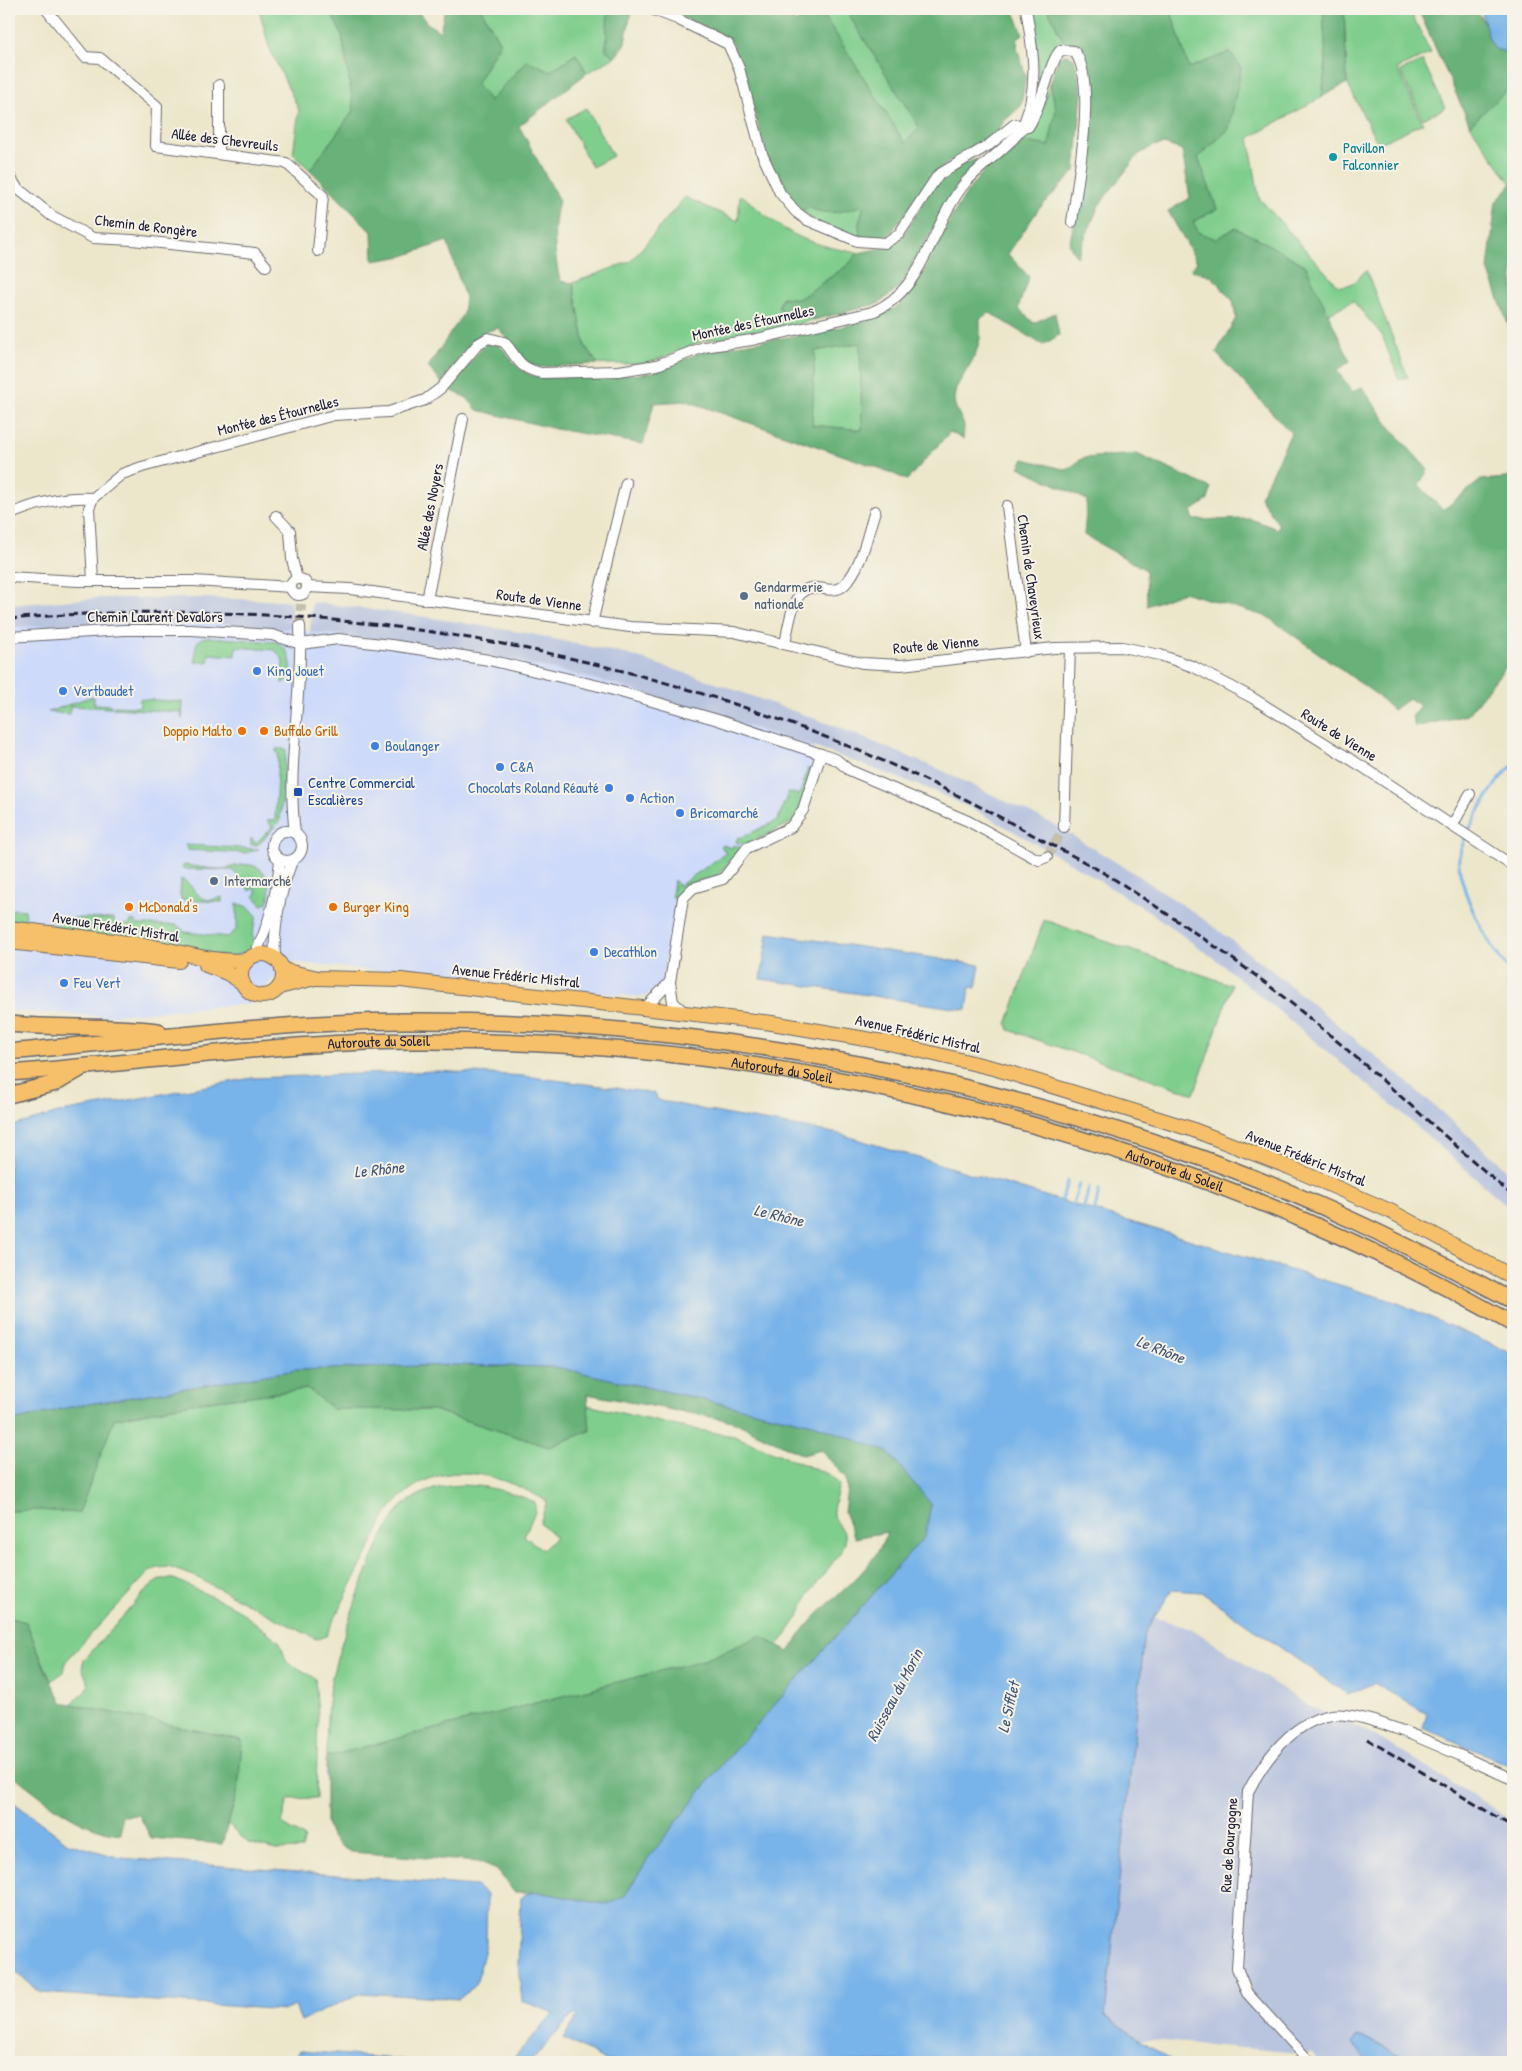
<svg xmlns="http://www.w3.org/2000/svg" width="1522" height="2071" font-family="'Patrick Hand',sans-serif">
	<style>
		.built { fill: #cedafa }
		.industrial { fill: #b9c4de }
		.green { fill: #80ce8d; stroke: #517864 }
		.forest { fill: #68b178; stroke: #456a5a; fill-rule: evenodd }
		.water { fill: #78b3e9; stroke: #4d6a92 }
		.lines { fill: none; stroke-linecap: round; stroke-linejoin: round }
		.stream { stroke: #78b3e9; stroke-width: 3 }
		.minor-tunnel { stroke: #c4c0ae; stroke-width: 10; stroke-dasharray: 10 5; stroke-linecap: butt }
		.minor-casing { stroke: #69676d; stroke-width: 12 }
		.major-casing { stroke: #69676d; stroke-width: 16 }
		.highway-casing { stroke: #69676d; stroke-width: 18 }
		.minor { stroke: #fff; stroke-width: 10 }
		.major { stroke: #f6c06b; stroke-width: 14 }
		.highway { stroke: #f6c06b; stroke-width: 15 }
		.rail { stroke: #22223b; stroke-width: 3; stroke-dasharray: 8 4; stroke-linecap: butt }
		.culture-dot { fill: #0f9aa8; stroke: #f7f3e8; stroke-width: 2 }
		.service-dot { fill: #5c6f8a; stroke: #f7f3e8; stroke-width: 2 }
		.shop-dot { fill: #3f7fe0; stroke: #f7f3e8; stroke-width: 2 }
		.food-dot { fill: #e8710a; stroke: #f7f3e8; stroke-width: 2 }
		.transit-dot { fill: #1a4fb4; stroke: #f7f3e8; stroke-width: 2 }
		.labels { text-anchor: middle; stroke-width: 4; stroke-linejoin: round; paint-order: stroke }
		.street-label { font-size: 15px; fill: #22223b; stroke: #f7f3e8 }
		.culture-label { font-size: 15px; fill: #0d838f; stroke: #f7f3e8; text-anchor: start }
		.service-label { font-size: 15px; fill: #4e5e75; stroke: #f7f3e8; text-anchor: start }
		.shop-label { font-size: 15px; fill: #366cbe; stroke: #f7f3e8; text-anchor: start }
		.food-label { font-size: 15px; fill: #c56008; stroke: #f7f3e8; text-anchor: start }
		.transit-label { font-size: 15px; fill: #164399; stroke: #f7f3e8; text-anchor: start }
		.water-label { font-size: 16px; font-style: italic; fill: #405578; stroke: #f7f3e8 }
	</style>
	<rect width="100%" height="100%" fill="#f7f3e8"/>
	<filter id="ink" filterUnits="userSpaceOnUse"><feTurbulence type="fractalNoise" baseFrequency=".02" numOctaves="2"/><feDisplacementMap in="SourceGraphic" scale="10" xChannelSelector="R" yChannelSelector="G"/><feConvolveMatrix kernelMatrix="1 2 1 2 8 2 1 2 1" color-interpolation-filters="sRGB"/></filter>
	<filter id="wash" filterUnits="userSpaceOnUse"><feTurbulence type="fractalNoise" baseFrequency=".0096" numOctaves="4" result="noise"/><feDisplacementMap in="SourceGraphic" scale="20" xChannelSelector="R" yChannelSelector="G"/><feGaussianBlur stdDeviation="1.12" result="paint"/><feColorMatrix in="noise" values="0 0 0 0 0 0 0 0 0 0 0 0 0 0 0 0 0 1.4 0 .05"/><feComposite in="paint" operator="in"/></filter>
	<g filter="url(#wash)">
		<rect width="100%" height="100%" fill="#ece7cb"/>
		<!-- built -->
		<path class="built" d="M212 622 285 629 291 627 310 632 434 645 509 659 610 683 814 747 811 759 812 769 798 814 772 832 739 848 722 872 712 878 695 881 684 889 677 899 662 980 655 990 644 997 290 962 249 1004 101 1016 9 1011V627L95 623Z"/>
		<!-- industrial -->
		<g class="industrial">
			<path d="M101 598H206L291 601V627L285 629 212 622H157L9 627V605Z"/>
			<path d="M312 602 420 616 526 633 629 655 707 680 835 726 941 770 1053 824 1137 875 1202 918 1276 974 1400 1076 1513 1175V1211L1404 1115 1219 962 1150 912 1072 864 977 811 929 789 814 747 610 683 509 659 434 645 310 632Z"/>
			<path d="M1154 1617 1194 1630 1310 1707 1362 1728 1513 1820V2062H1320L1312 2054 1139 2039 1105 2016 1145 1632Z"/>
		</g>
		<!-- green -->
		<g class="green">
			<path d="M259 9H329L342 35 354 110 310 170 293 154 299 110 269 47Z"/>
			<path d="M481 9H608L606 50 615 57 587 73 576 54 550 71 527 60 490 102 476 84 500 43Z"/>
			<path d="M820 9H845L919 127 905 143Z"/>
			<path d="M1030 9H1048L1065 45C1046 51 1044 77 1039 93H1037L1038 56Z"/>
			<path d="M1170 9H1323L1326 61 1322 97 1249 138 1259 198 1338 286C1352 287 1357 280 1366 270L1408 377 1399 380 1382 335 1353 301 1327 314 1306 266 1257 238 1235 229 1216 239 1199 233 1193 222 1217 209 1198 157 1229 129 1230 52 1189 68Z"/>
			<path d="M1344 9 1411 13 1431 53 1397 69 1423 123 1378 144 1347 83Z"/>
			<path d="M1423 61 1445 108 1423 119 1400 71Z"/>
			<path d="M1050 83 1056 109 1049 146 1020 141C1038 126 1043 106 1050 83Z"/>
			<path d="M1513 84V182L1511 184 1470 125Z"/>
			<path d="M586 108 613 156 592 167 566 119Z"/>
			<path d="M740 196H743C785 234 802 243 858 253L848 265 799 299 782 297 778 308 791 315 818 319 755 335 706 340 654 361 639 364H598L585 346 573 283 631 261 685 197 738 221Z"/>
			<path d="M861 205 863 209 859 223 860 239 817 222 800 211 810 208C828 216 842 212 861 205Z"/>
			<path d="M860 343 862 430 811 425 815 351Z"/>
			<path d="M207 637 276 642C291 650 292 662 291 678L282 684 283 660 275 650 236 647 235 656 209 654 208 662H195C196 650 193 639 207 637Z"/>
			<path d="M90 697H94V704L111 705V708L70 706V714L48 712Z"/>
			<path d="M140 699 183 702 182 719 181 712 113 708 114 706 140 707Z"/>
			<path d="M276 749H286L280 820 262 841 257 845H251V838L256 843 272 827 267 820H275L278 753 276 752Z"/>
			<path d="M808 768 811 771 798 814 793 822 745 845 736 842 738 837 740 838 778 820 784 803H786L788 792 800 795Z"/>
			<path d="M185 845 259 849 246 853 188 850Z"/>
			<path d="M723 845 732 848 733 845 742 847 717 876 690 883 677 899H674L672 896 674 880 679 886 726 853 721 846Z"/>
			<path d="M184 865C195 866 207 869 219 869 229 869 240 863 250 865 269 868 272 888 268 903L262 905 254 896 257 893 254 888 250 891 233 870 185 869 182 867Z"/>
			<path d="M181 879C198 887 197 907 222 897V902L182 900 180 896Z"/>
			<path d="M237 903 250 908 257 916 252 935 255 942 245 952 231 957 9 922V911H13L14 909 25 910 26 919 30 922 59 925 74 918 114 919 115 924 130 925 131 921H135L136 925H177L185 932 228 937 237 929Z"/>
			<path d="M1044 920 1232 985 1194 1094 1009 1030 1007 1024Z"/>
			<path d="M308 1389 333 1409 433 1410 549 1447 590 1431 587 1405 681 1427 734 1436 830 1475 839 1484 833 1509 835 1519 845 1534V1543L840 1553 809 1594 798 1617 778 1646 760 1636 707 1659 326 1757C327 1732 326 1706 331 1682 338 1647 379 1524 405 1504 443 1474 495 1485 535 1502V1512L524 1536 543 1550 556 1537 540 1523 547 1501C496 1472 436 1454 392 1507 382 1519 376 1536 369 1550 354 1579 340 1607 326 1636L316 1639 194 1576 168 1567 157 1568 148 1573 66 1661 64 1672 51 1681 26 1622 9 1618V1511L38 1510 79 1513 114 1419 192 1403Z"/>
			<path d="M161 1579H174L236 1608 280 1642 286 1661 315 1678 318 1715 316 1798 288 1799 282 1824 305 1838 302 1849 276 1850 248 1843 228 1824 238 1790 242 1740 71 1704 84 1693 89 1685 82 1668 84 1660 149 1587Z"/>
		</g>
		<!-- forest -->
		<g class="forest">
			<path d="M329 9H416L427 23 440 32 444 13 451 9H481L500 43 476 84 490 101 527 60 550 71 576 54 587 73 519 126 559 200C552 228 554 253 560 281L573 283 585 346 598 364 539 367 528 363 498 328C470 334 459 361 442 383L428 367 463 314 465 298 447 241 403 256 373 261 372 232 310 170 354 110 342 35Z"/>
			<path d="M608 9H632L624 46 615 57 606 50Z"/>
			<path d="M665 9H796L791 14 795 23 812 9H820L905 143 919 127 845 9H1013L1023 34 1018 38 1017 49 1026 76 1021 106 1003 122 998 133 985 143 949 162 934 175 890 234 883 238 860 239 859 223 863 209 861 206C842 212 828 216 810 208L800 211 774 178 733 44 730 39Z"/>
			<path d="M1048 9H1170L1189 68 1230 52 1241 68 1229 129 1198 157 1217 209 1193 222 1199 233 1216 239 1235 228 1257 238 1306 266 1350 361 1337 371 1353 392 1362 387 1390 427 1428 470 1419 485 1443 510 1481 480 1507 478 1513 473V658L1467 715 1415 727 1412 717 1420 706 1409 698 1393 710 1377 695 1268 617 1183 592 1147 606 1146 570 1084 535 1087 500 1019 467 1024 459 1067 470 1083 458 1137 454 1211 488 1208 500 1192 511 1193 520 1251 519 1277 529 1279 525 1260 497 1291 433 1216 353 1236 318 1233 301 1211 276 1191 270 1197 262 1168 211 1190 198 1182 150 1164 144 1153 146 1138 155 1099 205 1077 257 1069 245 1078 207 1090 118 1084 63 1065 45Z"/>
			<path d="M1323 9H1344L1347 83 1322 97 1326 61Z"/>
			<path d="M1418 9H1475C1487 21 1486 35 1495 49L1507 52 1513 48V84L1470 125Z"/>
			<path d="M1063 55H1069L1074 58 1082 93 1075 171 1038 210 1008 254 1029 277 1018 308 1034 323 1055 313 1059 335 1043 345 990 313 980 318V339L975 356 956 388 954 399 955 406 964 425 963 439 950 432 907 480 882 469 687 401 654 403 643 444 556 429 477 410 467 398 448 389 486 343 498 344C516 362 515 373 544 378 576 376 610 376 642 374 669 371 688 354 713 349 757 340 873 330 903 302 918 288 926 264 936 247 951 218 966 188 990 165 999 156 1010 149 1019 141L1049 146 1056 109 1050 83 1059 58ZM860 343 862 430 812 425 815 351Z"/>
			<path d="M977 159 979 163 959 182 902 284 880 303 818 319 791 315 778 308 783 297 799 299 848 265 858 253 891 246 898 241C916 221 925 192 945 174 954 166 966 163 977 159Z"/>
			<path d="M1513 182V338L1488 269 1496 202Z"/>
			<path d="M451 1365 556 1367 813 1424 888 1452 931 1504 925 1536 723 1763 650 1856 624 1897 615 1902 604 1904 537 1892H514L497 1870 478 1862 351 1852C337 1845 330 1838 326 1823V1757L707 1659 760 1636 789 1652C796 1641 803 1630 812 1620 838 1592 874 1570 887 1532L855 1538 844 1512 847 1489 846 1478 821 1450 803 1455 732 1421 587 1394 590 1430 549 1447 433 1410 333 1409 308 1389 192 1403 114 1419 79 1513 38 1510 9 1511V1422L70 1407 296 1370Z"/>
			<path d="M9 1618 26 1622 47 1674 62 1702 242 1740 238 1790 222 1844 151 1838 139 1815 121 1816V1834C78 1830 42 1797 9 1772Z"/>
		</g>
		<!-- water -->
		<g class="water">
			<path d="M1481 9H1504L1508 17H1513V48L1507 52 1495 49 1489 39Z"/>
			<path d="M768 933 980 965 976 988 970 987 967 1010 761 979Z"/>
			<path d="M439 1071 524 1076 655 1093 658 1100 729 1115 840 1134 1396 1302 1513 1354V1766L1423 1728 1427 1714 1374 1683 1348 1695 1201 1592 1172 1590 1145 1632 1105 2016 1174 2062H609L563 2038 577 2018 573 2015 530 2062H510L554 2013 522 2001 518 1964 521 1898 526 1894 537 1892 604 1904 615 1902 624 1897 650 1856 723 1763 925 1536 931 1504 888 1452 813 1424 556 1367 451 1365 296 1370 70 1407 9 1422V1127L62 1112 252 1078Z"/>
			<path d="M9 1799 68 1843 121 1858 476 1886 487 1895 486 1944 476 1985 459 1999 361 1993 301 2021 295 2006 285 2010 41 1993 9 1966Z"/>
			<path d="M1356 2037 1374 2041 1411 2062H1369L1352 2043Z"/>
			<path d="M301 2051 430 2062H352L310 2059 309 2062H299L296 2060 297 2053Z"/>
		</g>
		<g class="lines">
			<!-- stream -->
			<g class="stream">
				<path d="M1513 766C1495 777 1463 836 1459 857 1455 882 1492 958 1513 972"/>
				<path d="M1061 1200 1068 1181"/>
				<path d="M1073 1204 1079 1184"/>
				<path d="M1084 1207 1089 1187"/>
				<path d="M1095 1210 1099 1190"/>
			</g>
		</g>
	</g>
	<g filter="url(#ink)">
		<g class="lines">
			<!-- minor-tunnel -->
			<g class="minor-tunnel">
				<path d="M300 626 301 604"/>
				<path d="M1047 857 1064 827"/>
			</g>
			<defs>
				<g id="minor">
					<path d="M46 9 85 57 100 58 157 106 156 146 286 163 323 196 318 251"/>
					<path d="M651 9 677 19 728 44 739 68 762 154 780 193 796 212 807 220 857 241 885 243 899 234 938 175 989 145 1015 124 1028 127C1041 110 1050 58 1061 50L1074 51C1098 80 1077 184 1072 222"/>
					<path d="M219 153V85"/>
					<path d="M9 175 17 188 52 216 93 238 132 240 255 253 266 266"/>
					<path d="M1007 506 1026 652"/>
					<path d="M9 515C35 503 64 496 93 498"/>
					<path d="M276 516 290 531 292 559 297 579"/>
					<path d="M9 577 77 581H194L291 587"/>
					<circle cx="299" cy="587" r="8"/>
					<path d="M93 581 89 508 93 498 122 474 142 467 334 415 389 412 425 400 441 388 478 344 488 338 504 342C519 358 516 367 541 373L619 371 657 365 704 347 752 340 872 312C925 291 931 224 965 183 977 169 1017 139 1022 128 1040 88 1033 49 1026 9"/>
					<path d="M307 587 350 589 630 627 734 632 862 663 901 665 1054 648 1122 647 1160 655 1194 667 1251 697 1366 769 1513 866"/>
					<path d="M427 600 463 419"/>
					<path d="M592 623 626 483"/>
					<path d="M9 637 124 630H191L272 635 301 644 338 639 391 645 489 660 603 687 718 720 821 754 837 760 849 770 968 821 1033 857 1039 860 1047 857"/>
					<path d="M785 644C788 630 790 611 797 599 810 575 829 599 844 585 862 568 867 534 875 511"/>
					<path d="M1452 826 1470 794"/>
					<path d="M1064 827 1070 648"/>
					<circle cx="287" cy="846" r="15"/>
					<path d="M295 833C286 764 303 695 300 626"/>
					<path d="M254 956C269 926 277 893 280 860"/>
					<path d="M275 959C273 925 280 893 292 861"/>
					<path d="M646 1007 670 982"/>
					<path d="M684 1012 673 1002 670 982 683 898 693 888 723 879 747 848 791 827 803 810 821 754"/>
					<path d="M1310 2062 1247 1993 1237 1968 1248 1792C1264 1760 1293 1721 1332 1715 1369 1709 1472 1762 1510 1778"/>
				</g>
				<g id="major">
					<path d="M9 928C53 934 98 938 142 945 178 950 211 964 248 960"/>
					<path d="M9 942 179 961"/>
					<circle cx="262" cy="975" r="21"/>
					<path d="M206 965 227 973 243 983"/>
					<path d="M282 970 318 978 401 980 772 1023 889 1043 997 1069 1191 1129 1289 1167 1390 1211 1513 1277"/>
					<path d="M279 987 315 978"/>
				</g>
				<g id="highway">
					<path d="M9 1024C59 1029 109 1025 158 1031"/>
					<path d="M9 1052C141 1040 273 1022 405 1021 671 1019 936 1066 1187 1153 1300 1192 1408 1245 1513 1301"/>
					<path id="s1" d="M9 1073C144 1063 278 1042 413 1041 795 1039 1181 1136 1513 1324"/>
					<path d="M9 1095 56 1083 80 1069"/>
				</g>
			</defs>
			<!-- minor casing -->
			<use href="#minor" class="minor-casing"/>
			<!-- major casing -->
			<use href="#major" class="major-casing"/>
			<!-- highway casing -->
			<use href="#highway" class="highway-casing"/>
			<!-- minor -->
			<use href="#minor" class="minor"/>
			<!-- major -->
			<use href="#major" class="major"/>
			<!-- highway -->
			<use href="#highway" class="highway"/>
			<!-- rail -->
			<g class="rail">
				<path d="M9 619C361 588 724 663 1033 835 1065 852 1098 868 1128 888 1172 917 1217 947 1259 978 1348 1046 1429 1123 1513 1196"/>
				<path d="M1367 1739 1513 1827"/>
			</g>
		</g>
	</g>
	<!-- markers -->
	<circle class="culture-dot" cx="1333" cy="157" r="5"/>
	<g class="service-dot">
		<circle cx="744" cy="596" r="5"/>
		<circle cx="214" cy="881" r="5"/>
	</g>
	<g class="shop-dot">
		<circle cx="257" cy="671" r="5"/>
		<circle cx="63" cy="691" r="5"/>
		<circle cx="375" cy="746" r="5"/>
		<circle cx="500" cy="767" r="5"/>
		<circle cx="609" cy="788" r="5"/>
		<circle cx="630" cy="798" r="5"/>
		<circle cx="680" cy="813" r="5"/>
		<circle cx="594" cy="952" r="5"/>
		<circle cx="64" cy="983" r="5"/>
	</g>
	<g class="food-dot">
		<circle cx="242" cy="731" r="5"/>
		<circle cx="264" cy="731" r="5"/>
		<circle cx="129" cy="907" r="5"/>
		<circle cx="333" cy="907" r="5"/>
	</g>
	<rect class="transit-dot" x="293" y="787" width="10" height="10" rx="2.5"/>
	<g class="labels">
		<!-- street labels -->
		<g class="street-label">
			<text transform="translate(225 140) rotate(7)" y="5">Allée des Chevreuils</text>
			<text transform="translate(146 226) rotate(7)" y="5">Chemin de Rongère</text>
			<text transform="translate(753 323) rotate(-12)" y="5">Montée des Étournelles</text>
			<text transform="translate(278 416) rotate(-14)" y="5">Montée des Étournelles</text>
			<text transform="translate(430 507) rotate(-79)" y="5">Allée des Noyers</text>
			<text transform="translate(1031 577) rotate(82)" y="5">Chemin de Chaveyrieux</text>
			<text transform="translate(539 600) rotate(8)" y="5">Route de Vienne</text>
			<text x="155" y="622">Chemin Laurent Devalors</text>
			<text transform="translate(936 645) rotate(-5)" y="5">Route de Vienne</text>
			<text transform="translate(1339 735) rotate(32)" y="5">Route de Vienne</text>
			<text transform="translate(116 927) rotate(9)" y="5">Avenue Frédéric Mistral</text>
			<text transform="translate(516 976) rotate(6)" y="5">Avenue Frédéric Mistral</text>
			<text transform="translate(918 1034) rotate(13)" y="5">Avenue Frédéric Mistral</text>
			<text dy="5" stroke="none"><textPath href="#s1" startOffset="371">Autoroute du Soleil</textPath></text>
			<text dy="5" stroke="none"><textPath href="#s1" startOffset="776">Autoroute du Soleil</textPath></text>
			<text transform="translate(1306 1158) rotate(22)" y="5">Avenue Frédéric Mistral</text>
			<text dy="5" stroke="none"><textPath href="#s1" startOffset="1182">Autoroute du Soleil</textPath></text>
			<text transform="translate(1229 1845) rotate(-86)" y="5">Rue de Bourgogne</text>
		</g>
		<!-- culture labels -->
		<g class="culture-label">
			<text x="1343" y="153">Pavillon<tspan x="1343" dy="17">Falconnier</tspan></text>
		</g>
		<!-- service labels -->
		<g class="service-label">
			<text x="754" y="592">Gendarmerie<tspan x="754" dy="17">nationale</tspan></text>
			<text x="224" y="886">Intermarché</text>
		</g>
		<!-- shop labels -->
		<g class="shop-label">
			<text x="267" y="676">King Jouet</text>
			<text x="73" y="696">Vertbaudet</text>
			<text x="385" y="751">Boulanger</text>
			<text x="510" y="772">C&amp;A</text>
			<text x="599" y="793" text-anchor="end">Chocolats Roland Réauté</text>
			<text x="640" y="803">Action</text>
			<text x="690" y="818">Bricomarché</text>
			<text x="604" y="957">Decathlon</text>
			<text x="74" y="988">Feu Vert</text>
		</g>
		<!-- food labels -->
		<g class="food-label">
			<text x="232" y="736" text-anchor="end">Doppio Malto</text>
			<text x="274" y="736">Buffalo Grill</text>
			<text x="139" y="912">McDonald's</text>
			<text x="343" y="912">Burger King</text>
		</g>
		<!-- transit labels -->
		<g class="transit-label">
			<text x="308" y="788">Centre Commercial<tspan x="308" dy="17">Escalières</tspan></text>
		</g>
		<!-- water labels -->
		<g class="water-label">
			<text transform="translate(379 1169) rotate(-6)" y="6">Le Rhône</text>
			<text transform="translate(779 1215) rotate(14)" y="6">Le Rhône</text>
			<text transform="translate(1161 1349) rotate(22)" y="6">Le Rhône</text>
			<text transform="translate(894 1695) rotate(-62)" y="6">Ruisseau du Morin</text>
			<text transform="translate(1008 1707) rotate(-77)" y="6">Le Sifflet</text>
		</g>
	</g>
	<!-- margin -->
	<rect width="1522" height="2071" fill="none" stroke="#f7f3e8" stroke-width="30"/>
</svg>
